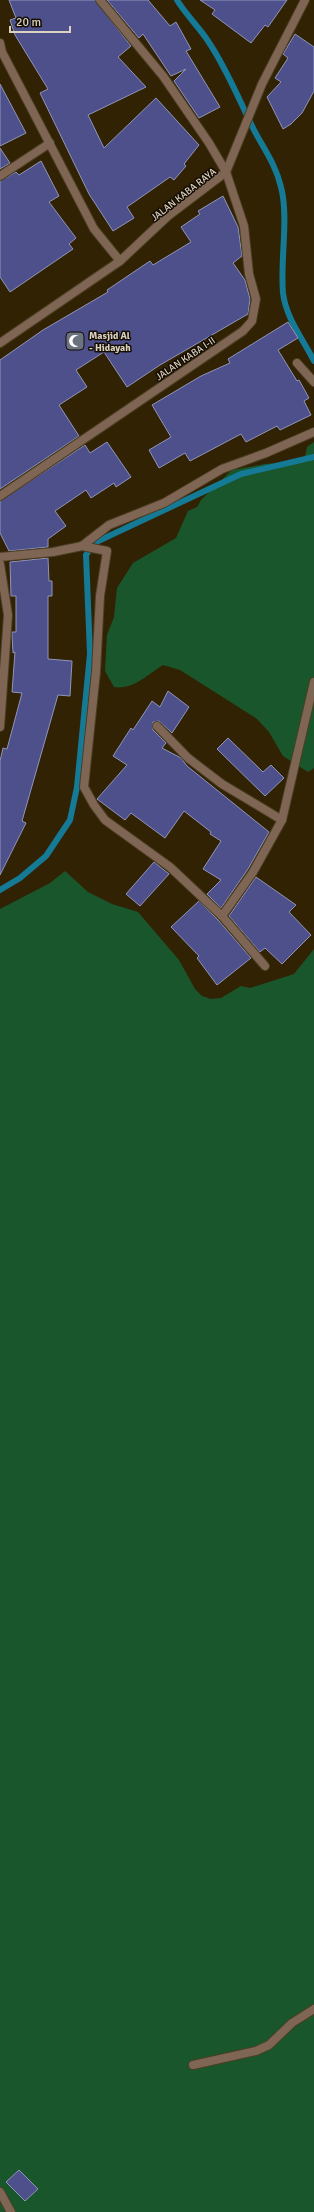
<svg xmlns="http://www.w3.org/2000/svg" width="314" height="2212" font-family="Signika,sans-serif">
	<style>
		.green { fill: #1a562c }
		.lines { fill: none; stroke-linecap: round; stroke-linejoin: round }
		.stream { stroke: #157a96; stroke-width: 6 }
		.building { fill: #4d508b; stroke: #9195b7 }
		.service-casing { stroke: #4c3e22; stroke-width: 10 }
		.minor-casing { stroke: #4c3e22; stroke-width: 10 }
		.service { stroke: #7f6654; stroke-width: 8 }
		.minor { stroke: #7f6654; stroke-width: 8 }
		.labels { text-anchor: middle; stroke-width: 3; stroke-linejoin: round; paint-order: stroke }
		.street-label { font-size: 10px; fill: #dcd2c2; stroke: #140d03 }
		.poi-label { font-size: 10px; font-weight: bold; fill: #dcd2c2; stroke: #140d03; text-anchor: start }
	</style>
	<rect width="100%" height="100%" fill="#312204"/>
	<!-- green -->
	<g class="green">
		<path d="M314 442V768L308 772 283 756 269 732 257 719 180 670 163 665C147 675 133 690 114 687L105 671 107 635 114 617 117 588 133 563 176 538 188 511 197 507 201 500 232 470 265 464 304 461 307 447Z"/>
		<path d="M65 871 88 892 112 904 138 912 179 960 195 989 202 996 211 999 221 998 241 986 250 988 294 974 314 949V2212H0V909L50 883Z"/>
	</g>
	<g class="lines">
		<!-- stream -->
		<g class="stream">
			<path d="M177 0C186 15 199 27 208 41 227 69 239 100 254 130 264 149 276 165 281 187 289 218 280 260 283 293 286 318 303 339 314 361"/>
			<path d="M0 890 20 878 46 856 70 820 77 787 90 654 86 555 94 543 241 474 314 457"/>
		</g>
	</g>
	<!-- building -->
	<g class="building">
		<path d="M9 0H95L131 46 118 57 146 87 88 115 104 148 156 98 199 145 184 164 186 166 174 180 170 177 127 207 134 218 113 231 89 194 40 93 48 89 15 35 10 20 16 18Z"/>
		<path d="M107 0H148L170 26 176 22 191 49 186 51 220 107 199 118 174 81 186 69 171 76 143 34 139 38Z"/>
		<path d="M200 0H287L268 27 265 25 251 43 212 14 215 10Z"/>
		<path d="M295 34 314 47V91L302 113 291 124 283 129 267 97 281 82 275 78 288 58 283 54Z"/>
		<path d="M0 84 26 133 0 146Z"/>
		<path d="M0 148 10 163 0 169Z"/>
		<path d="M41 161 59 196 49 202 76 238 69 244 73 249 10 292 0 277V181L16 172 19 175Z"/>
		<path d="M223 196 238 227 242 256 233 263 245 280 250 299 248 314 160 365 127 387 104 352 76 370 87 387 59 405 79 436 0 489V360L43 330 108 292 107 290 150 261 153 265 191 242 181 227 200 214 198 211Z"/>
		<path d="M288 322 298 338 278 350 297 381 299 380 309 398 304 401 311 415 280 430 277 426 246 442 241 434 190 461 185 453 159 468 149 450 171 437 152 405 201 376 230 363 228 359Z"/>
		<path d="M107 442 131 477 116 487 114 483 91 498 86 490 55 511 66 526 48 539V547L9 551 0 533V501L85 445 90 453Z"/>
		<path d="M48 558 49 581H52V596H48V659L72 661 70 696 58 695 22 821 26 823 0 875V761L3 748 7 749 22 693 12 692 15 652 13 653 12 635V632H16V596H11L10 562Z"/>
		<path d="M168 691 189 707 172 733 159 721 153 722V730L166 743 162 748 181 758 187 766 269 832 248 869 221 908 207 894 221 880 203 869 221 841 210 834 211 832 184 811 165 838 131 813 125 820 97 799 127 765 113 756 131 728 133 730 152 701 160 707Z"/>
		<path d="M228 738 263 772 271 765 284 778 265 796 217 749Z"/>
		<path d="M154 862 169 874 140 906 126 894Z"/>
		<path d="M256 877 296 905 289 912 311 935 282 964 265 948 260 952 229 916Z"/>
		<path d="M199 901 218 920 251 958 217 985 197 958 199 956 171 927Z"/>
		<path d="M19 2170 38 2189 25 2201 6 2182Z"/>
	</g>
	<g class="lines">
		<defs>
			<g id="service">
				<path d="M193 2065 256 2051 269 2045 292 2023 314 2009"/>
				<path d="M0 2192 11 2212"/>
			</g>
			<g id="minor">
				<path d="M0 43 2 52 94 229 120 261"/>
				<path d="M0 176 50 143"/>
				<path d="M0 343 120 261 168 216 226 172 262 84 305 0"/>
				<path d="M297 363 314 382"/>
				<path d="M0 496 243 331 252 321 256 299 249 274 244 226 226 172 209 143 163 76 100 0"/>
				<path d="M82 546 107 551 100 596 96 672 84 787 94 805 105 820 170 867 222 916 265 966"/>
				<path d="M0 557 53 552 82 546 109 525 164 503 222 469 266 453 314 432"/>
				<path d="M0 564 8 615 0 727"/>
				<path d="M157 726 188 758 222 784 282 820"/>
				<path d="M222 916 253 872 282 820 314 682"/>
			</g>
		</defs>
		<!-- service casing -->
		<use href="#service" class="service-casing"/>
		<!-- minor casing -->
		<use href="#minor" class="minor-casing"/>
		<!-- service -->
		<use href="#service" class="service"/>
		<!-- minor -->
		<use href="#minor" class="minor"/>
	</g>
	<!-- icons -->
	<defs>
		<symbol id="mosque-square" viewBox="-11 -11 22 22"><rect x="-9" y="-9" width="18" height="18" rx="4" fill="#6b7280" stroke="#140d03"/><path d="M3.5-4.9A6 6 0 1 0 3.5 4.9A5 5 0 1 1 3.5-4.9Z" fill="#fff"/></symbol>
	</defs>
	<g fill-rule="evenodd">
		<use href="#mosque-square" x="64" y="330" width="22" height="22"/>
	</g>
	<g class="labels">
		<!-- street labels -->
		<g class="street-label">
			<text transform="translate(183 194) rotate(-38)" y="4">JALAN KABA RAYA</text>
			<text transform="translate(185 358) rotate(-34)" y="4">JALAN KABA I-II</text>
		</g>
		<!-- poi labels -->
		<g class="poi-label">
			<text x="89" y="339">Masjid Al<tspan x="89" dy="12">- Hidayah</tspan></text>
		</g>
	</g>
	<!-- scale -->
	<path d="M10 26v6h60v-6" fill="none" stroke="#dcd2c2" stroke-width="2"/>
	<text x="16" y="26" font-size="12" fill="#dcd2c2" stroke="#140d03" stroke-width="3" paint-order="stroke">20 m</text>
</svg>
